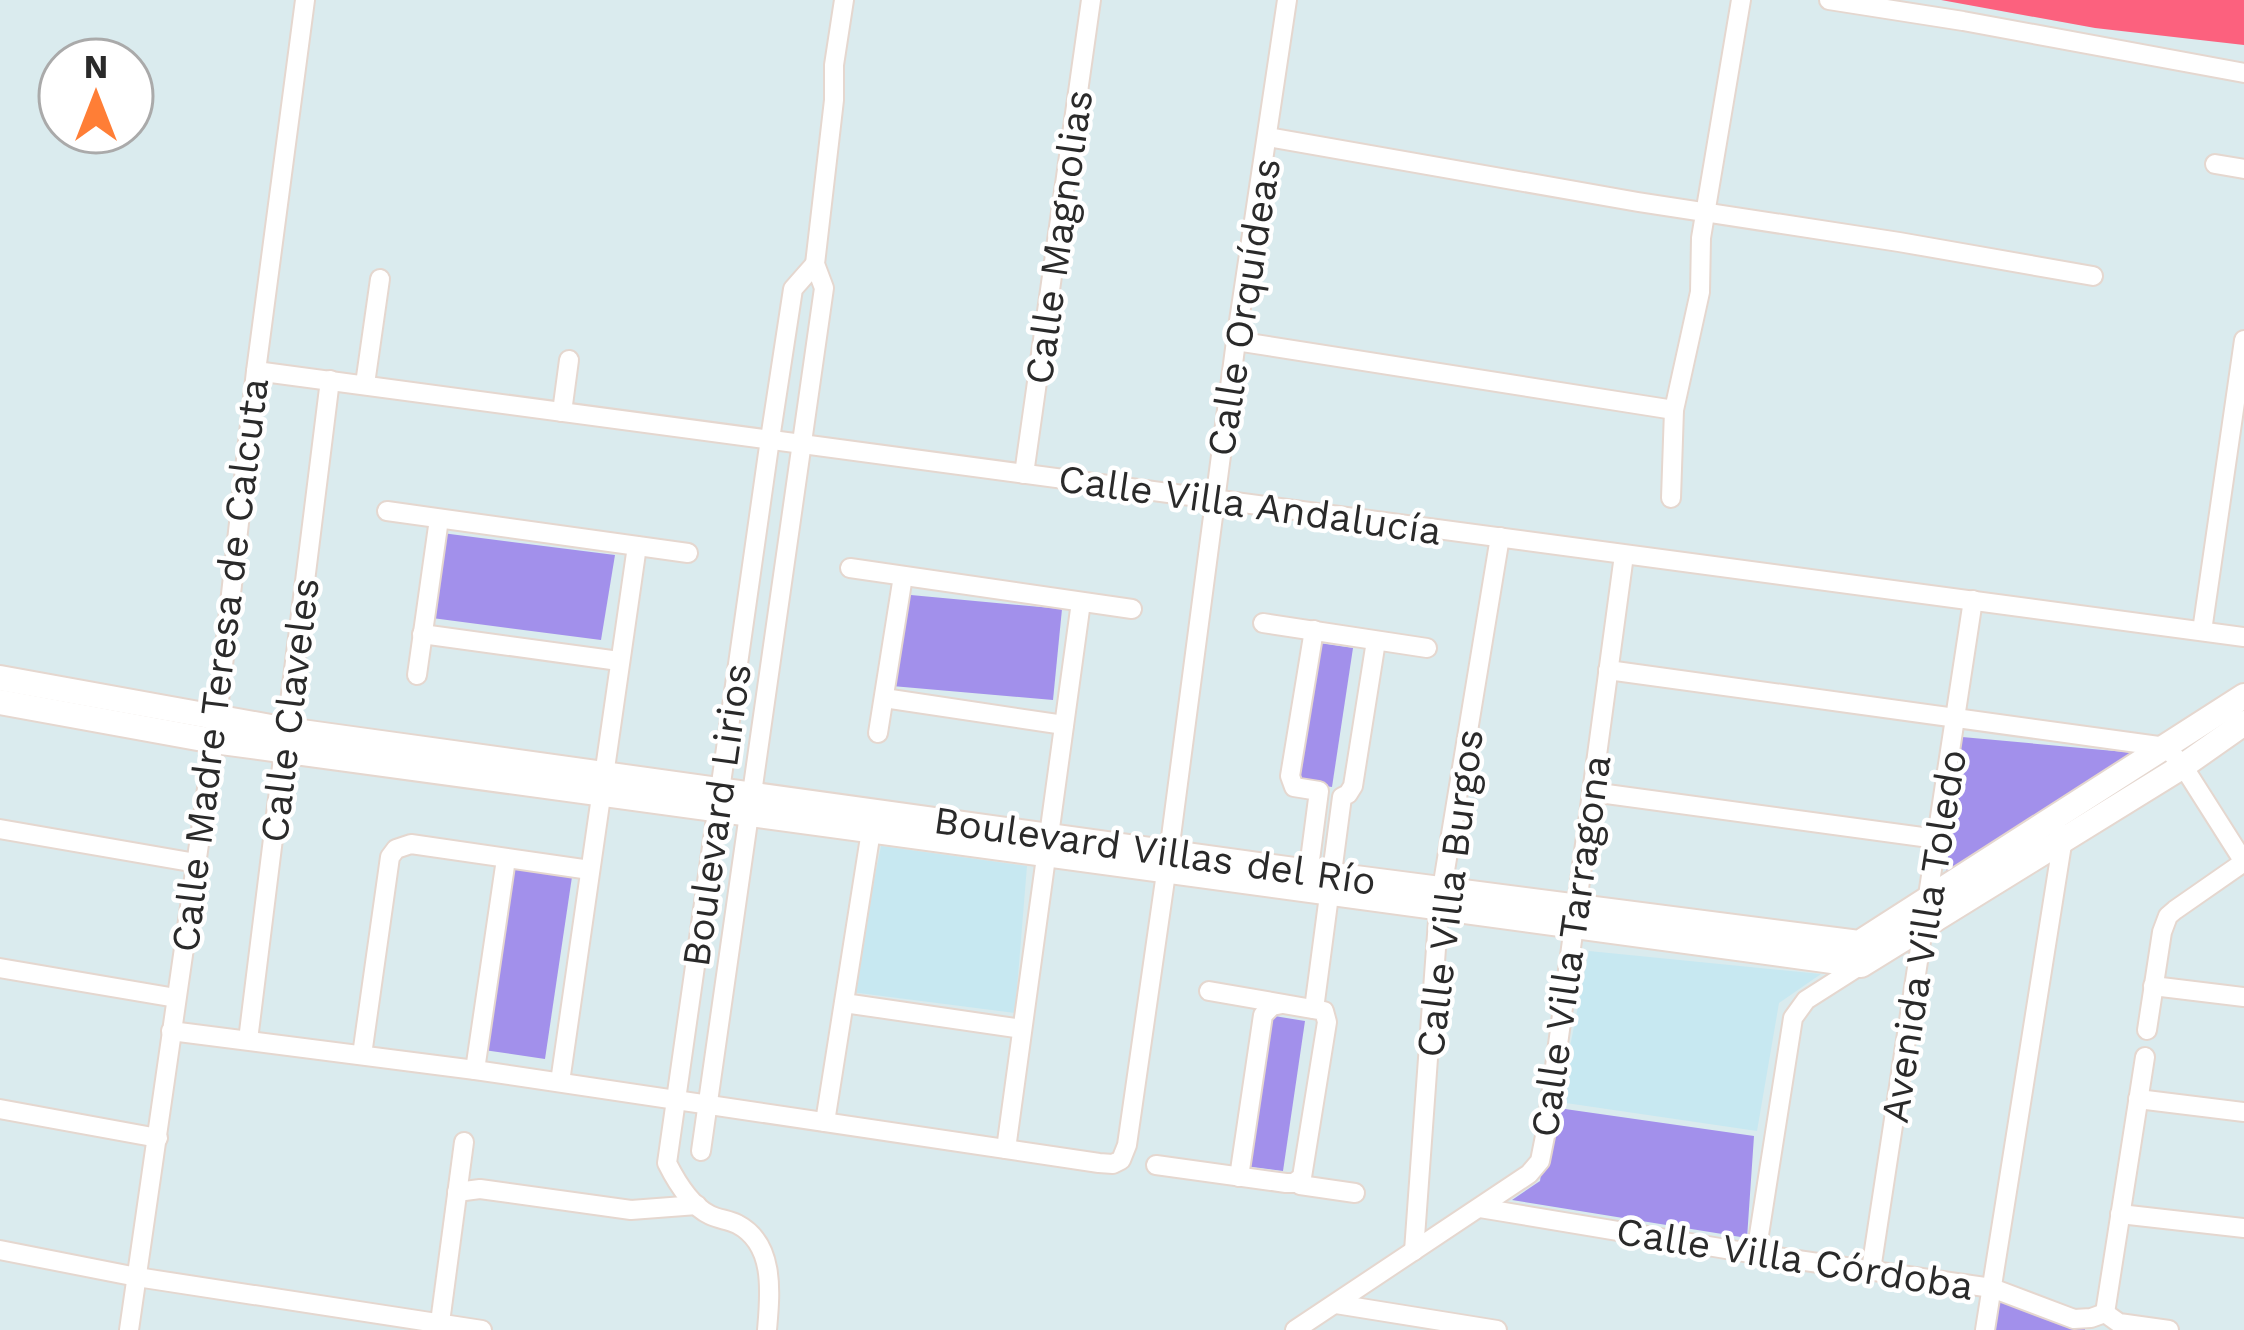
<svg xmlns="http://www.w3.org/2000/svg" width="2244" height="1330" font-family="'Work Sans',sans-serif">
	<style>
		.education { fill: #c7e8f1 }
		.green { fill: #a290eb }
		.water { fill: #fc617e }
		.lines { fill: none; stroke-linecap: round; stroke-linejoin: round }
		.street-casing { stroke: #e5d7cf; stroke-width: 22 }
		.secondary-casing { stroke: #e5d7cf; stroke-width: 28 }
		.street { stroke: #fff; stroke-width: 18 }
		.secondary { stroke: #fff; stroke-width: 24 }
		.labels { text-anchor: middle; stroke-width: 9; stroke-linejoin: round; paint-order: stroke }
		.street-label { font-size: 39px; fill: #2a2a2a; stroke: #fff }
	</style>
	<rect width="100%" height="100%" fill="#daebee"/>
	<!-- education -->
	<g class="education">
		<path d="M881 846 1027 866 1015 1013 851 992Z"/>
		<path d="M1589 951 1821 974 1779 1003 1757 1131 1559 1102Z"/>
	</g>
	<!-- green -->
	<g class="green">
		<path d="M442 533 615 555 601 640 432 618Z"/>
		<path d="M900 594 1062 609 1053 700 892 686Z"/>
		<path d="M1312 642 1353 648 1332 787 1291 781Z"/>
		<path d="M1962 737 2136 753 1946 874Z"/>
		<path d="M512 861 573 870 545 1059 484 1050Z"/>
		<path d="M1268 1015 1305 1021 1283 1171 1245 1166Z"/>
		<path d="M1551 1107 1754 1136 1747 1238 1512 1200 1540 1181Z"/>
		<path d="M1996 1294 2085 1326V1330H1990Z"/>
	</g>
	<!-- water -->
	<path class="water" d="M1941 0H2244V45L2095 28Z"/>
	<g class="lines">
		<defs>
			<g id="street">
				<path d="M1829 0 1963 21 2244 73"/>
				<path d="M1268 137 1638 202 1899 242 2093 276"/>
				<path d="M2215 164 2244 169"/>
				<path d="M1236 341 1674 410"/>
				<path d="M256 371 2244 637"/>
				<path d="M365 384 380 279"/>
				<path d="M562 412 569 360"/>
				<path d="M1024 474 1091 0"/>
				<path d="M1671 498 1674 410 1700 292 1701 238 1741 0"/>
				<path d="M387 511 688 553"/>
				<path d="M850 568 1132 609"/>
				<path d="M1263 623 1427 648"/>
				<path d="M2202 631 2244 340"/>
				<path d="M422 634 619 661"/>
				<path d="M1608 670 2166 747 2183 766 2244 862"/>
				<path d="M417 675 439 519"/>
				<path d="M884 698 1064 725"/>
				<path d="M878 733 903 576"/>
				<path d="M1592 792 1937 839"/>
				<path d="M0 829 196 863"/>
				<path d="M1307 883 1319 791 1294 787 1290 776 1314 630"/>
				<path d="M0 968 176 998"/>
				<path d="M2153 986 2244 997"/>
				<path d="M844 1003 1022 1029"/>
				<path d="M1314 1009 1342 797 1348 794 1353 786 1376 641"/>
				<path d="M2147 1030 2162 932 2168 916 2175 910 2244 862"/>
				<path d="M171 1031 475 1070 1099 1163 1113 1164 1121 1160 1127 1145 1169 852 1236 341 1287 0"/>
				<path d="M248 1040 330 380"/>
				<path d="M362 1055 390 857 396 849 411 844 590 870"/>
				<path d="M475 1070 506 859"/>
				<path d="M560 1082 637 546"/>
				<path d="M2138 1099 2244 1112"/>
				<path d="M0 1109 158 1138"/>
				<path d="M825 1122 871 831"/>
				<path d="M1006 1149 1081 602"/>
				<path d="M701 1151 824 288 815 264 834 100V65L844 0"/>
				<path d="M1156 1165 1286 1183H1294L1302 1177 1327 1022 1324 1011 1209 991"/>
				<path d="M1239 1177 1263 1015 1272 1006 1282 1004"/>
				<path d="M1297 1182 1300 1185 1355 1193"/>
				<path d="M457 1192 480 1189 631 1210 697 1205"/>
				<path d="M1480 1208 1756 1254 1992 1288 2074 1319 2091 1318 2105 1313"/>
				<path d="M2120 1214 2244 1228"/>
				<path d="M0 1250 137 1277 482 1330"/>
				<path d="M1414 1251 1439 907 1500 537"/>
				<path d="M1756 1254 1793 1018 1806 1000 1861 965"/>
				<path d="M1871 1270 1973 600"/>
				<path d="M1336 1304 1497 1330"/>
				<path d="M2105 1313 2145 1057"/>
				<path d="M2105 1313 2119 1323 2169 1330"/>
				<path d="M129 1330 217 719 256 371 305 0"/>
				<path d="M439 1330 464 1142"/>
				<path d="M767 1330C770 1295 776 1244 737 1224 729 1220 718 1219 710 1215 691 1206 676 1181 667 1163L770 439 793 289 815 264"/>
				<path d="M1295 1330 1529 1174 1540 1161 1547 1126 1624 555"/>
				<path d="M1985 1330 2063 838 2059 832"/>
			</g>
			<g id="secondary">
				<path d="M0 678 287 730 1309 872 1859 943 2244 696"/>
				<path d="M0 702 214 741 1861 965 2183 766 2244 723"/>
			</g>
		</defs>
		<!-- street casing -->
		<use href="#street" class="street-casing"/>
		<!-- secondary casing -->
		<use href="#secondary" class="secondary-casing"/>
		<!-- street -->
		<use href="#street" class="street"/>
		<!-- secondary -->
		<use href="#secondary" class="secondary"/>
	</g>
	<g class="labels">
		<!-- street labels -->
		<g class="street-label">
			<text transform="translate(1058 237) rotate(-82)" y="14">Calle Magnolias</text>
			<text transform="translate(1243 307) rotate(-81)" y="14">Calle Orquídeas</text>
			<text transform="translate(1250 504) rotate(8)" y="14">Calle Villa Andalucía</text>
			<text transform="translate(219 665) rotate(-83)" y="14">Calle Madre Teresa de Calcuta</text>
			<text transform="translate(289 710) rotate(-83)" y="14">Calle Claveles</text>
			<text transform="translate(716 815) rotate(-82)" y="14">Boulevard Lirios</text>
			<text transform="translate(1155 850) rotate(8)" y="14">Boulevard Villas del Río</text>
			<text transform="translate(1449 893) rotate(-83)" y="14">Calle Villa Burgos</text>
			<text transform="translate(1923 936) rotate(-81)" y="14">Avenida Villa Toledo</text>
			<text transform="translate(1570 946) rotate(-82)" y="14">Calle Villa Tarragona</text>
			<text transform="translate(1795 1258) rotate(9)" y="14">Calle Villa Córdoba</text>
		</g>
	</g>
	<!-- north arrow -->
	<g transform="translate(96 96)"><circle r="57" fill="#ffffff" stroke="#aaaaaa" stroke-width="3"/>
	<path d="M0-9L21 45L0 30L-21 45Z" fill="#ff7e36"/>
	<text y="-18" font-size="33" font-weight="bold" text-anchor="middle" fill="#2a2a2a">N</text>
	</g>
</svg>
